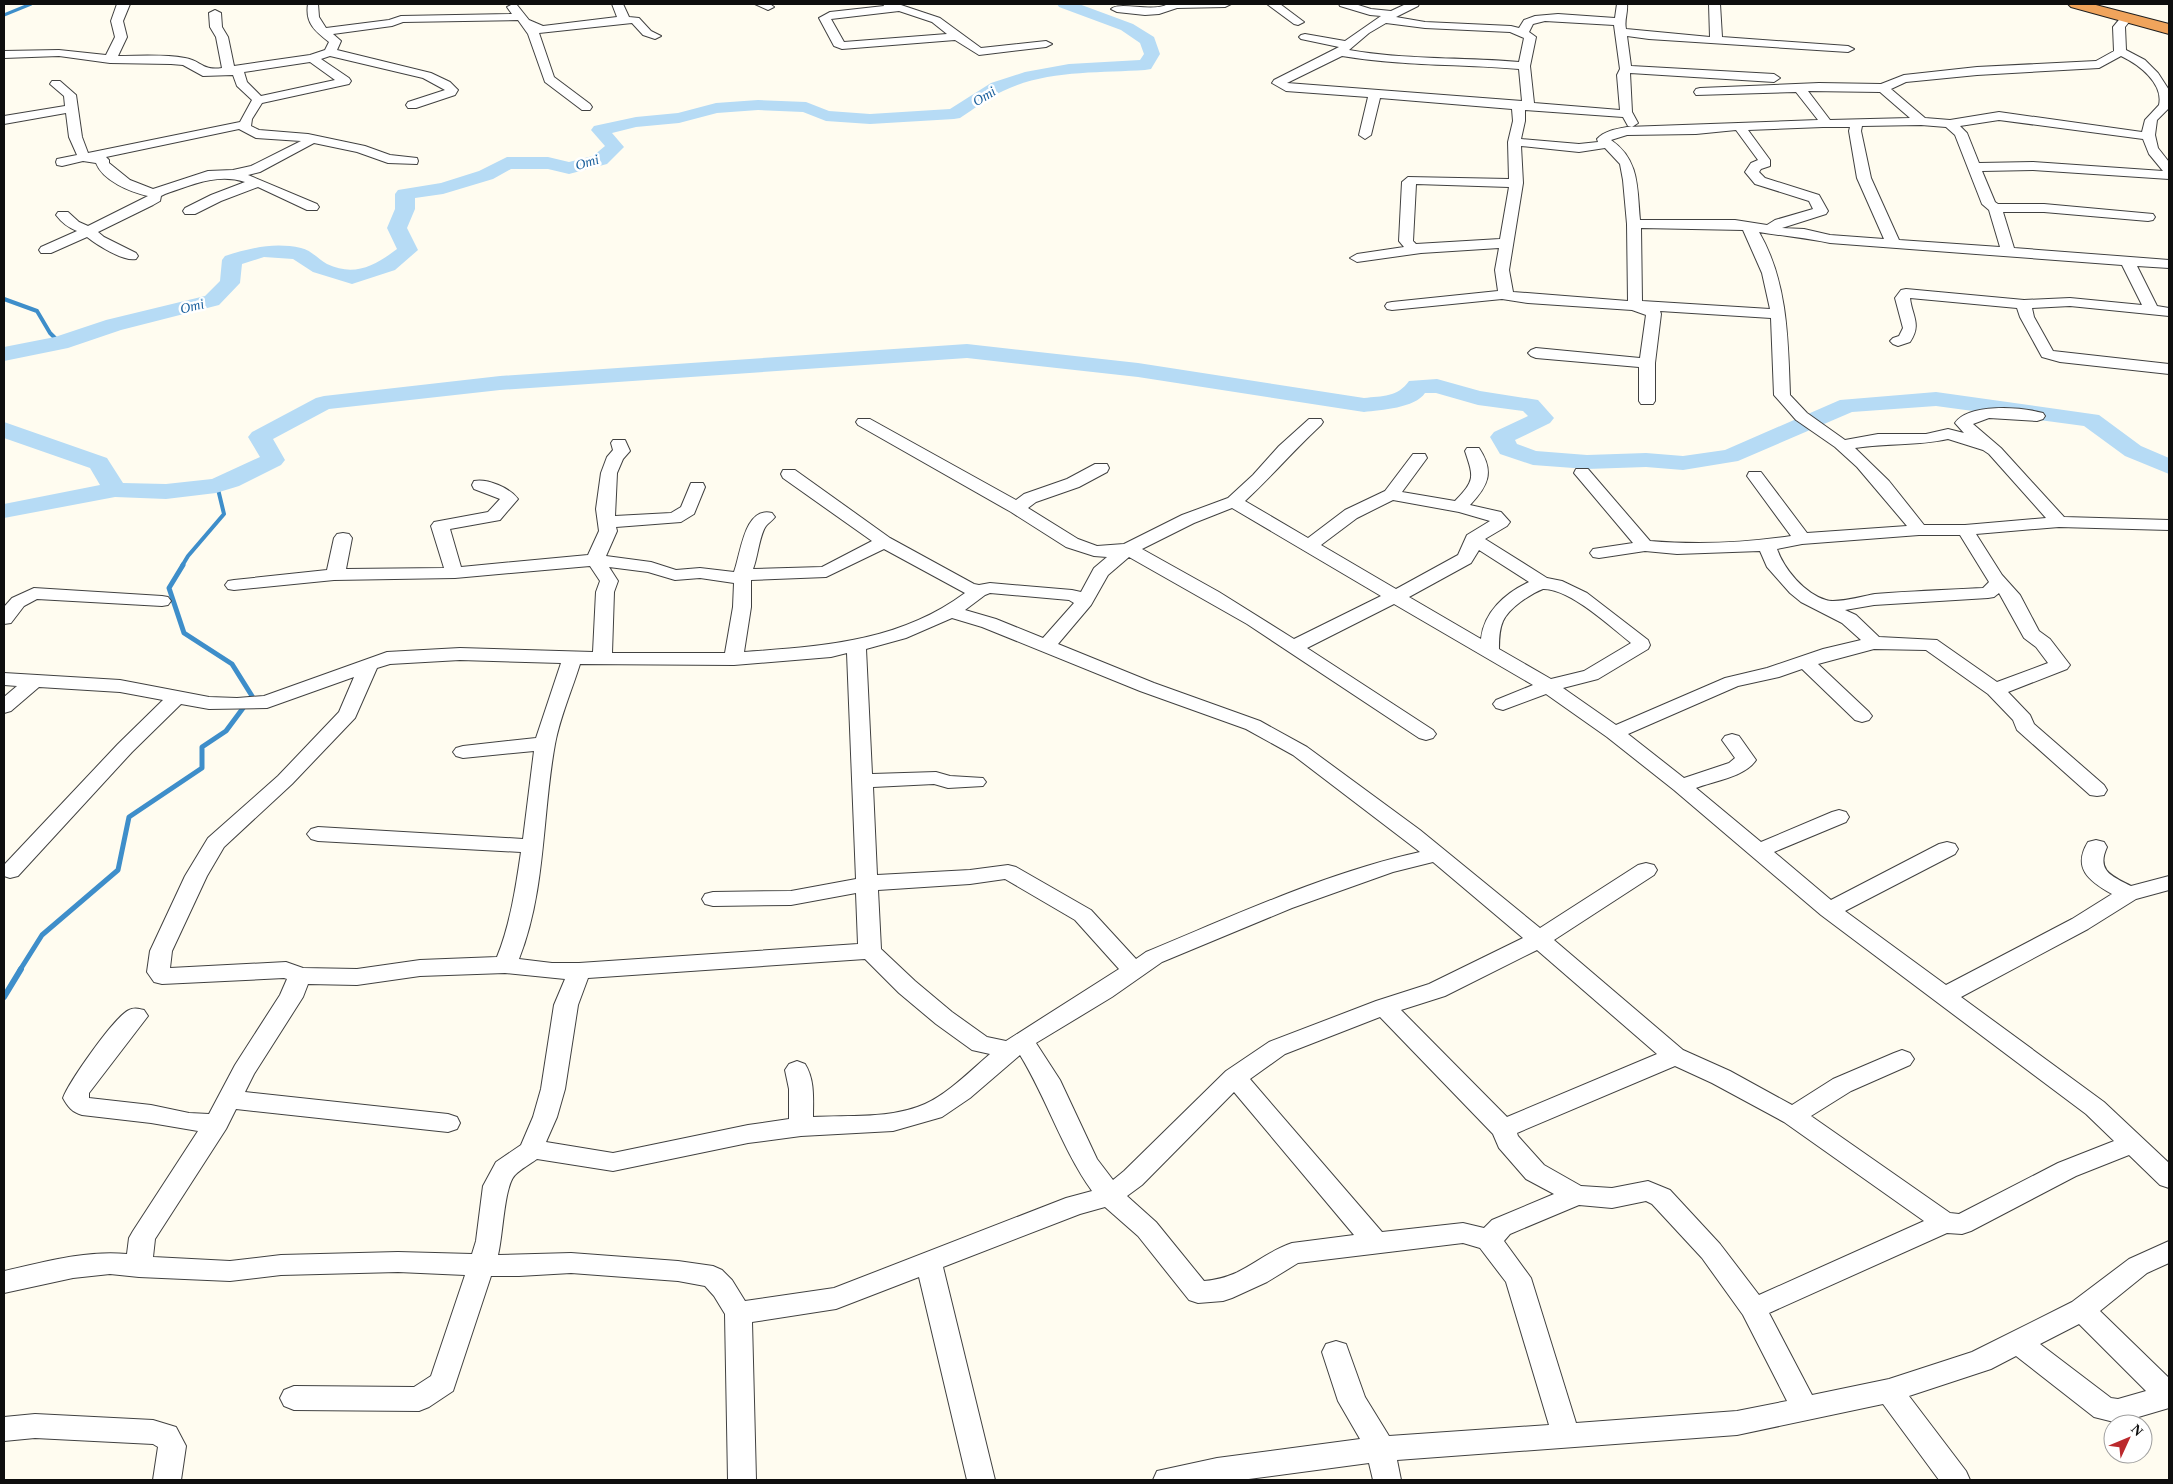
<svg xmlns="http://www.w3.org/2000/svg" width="2173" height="1484" font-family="'Times New Roman',serif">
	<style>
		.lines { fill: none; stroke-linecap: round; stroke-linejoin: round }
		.stream-far3 { stroke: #3e8eca; stroke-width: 3 }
		.stream-far2 { stroke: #3e8eca; stroke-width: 4 }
		.stream-far1 { stroke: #3e8eca; stroke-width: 5 }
		.stream { stroke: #3e8eca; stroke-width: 6 }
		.river { fill: #b6dbf5; fill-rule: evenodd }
		.minor-casing { stroke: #414141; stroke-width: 2 }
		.highway-casing { stroke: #1f1f1f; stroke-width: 2 }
		.minor { fill: #fff; fill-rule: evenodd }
		.highway { fill: #f0a45c; fill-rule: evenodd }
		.labels { text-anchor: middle; stroke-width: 5; stroke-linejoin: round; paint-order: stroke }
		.far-water-label { font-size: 14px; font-style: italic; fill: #1a609d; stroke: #fff }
	</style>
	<rect width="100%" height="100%" fill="#fffcf0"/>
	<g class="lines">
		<!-- stream-far3 -->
		<path class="stream-far3" d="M4 15 31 4"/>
		<!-- stream-far2 -->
		<g class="stream-far2">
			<path d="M4 299 37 311 50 333 60 343"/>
			<path d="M182 566 188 556 224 514 217 485"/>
		</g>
		<!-- stream-far1 -->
		<path class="stream-far1" d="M20 970 42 935 118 870 129 817 202 768V747L226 731 252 696 232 664 184 633 169 588 183 565"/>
		<!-- stream -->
		<path class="stream" d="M4 997 21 969"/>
		<!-- river -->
		<g class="river">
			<path d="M1057 4H1079L1133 24 1154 37 1160 54 1151 69 1145 70C1099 73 1046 70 1003 91 988 98 974 109 960 118L954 119 870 124 826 121 803 112 758 110 717 113 679 123 636 127 612 133 624 147 607 164 569 174 548 169H511L493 179 443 194 415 198V209L407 228 418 250 395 270 352 284 313 272 293 259 264 257 242 264 240 283 219 305 121 330 68 348 4 361V347L55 337 106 320 205 296 220 281 222 260 225 256C250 248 274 242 301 248 311 250 318 259 327 264 354 277 375 266 397 249L387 228 395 209V194L398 190 441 183 479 171 507 157H548L569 162 593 156 605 146 591 130 594 126 636 117 678 113 716 103 758 100 806 102 829 111 870 114 950 109 991 83 1025 72 1069 64 1140 60 1144 54 1140 43 1121 30 1059 7Z"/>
			<path d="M967 344 1138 363 1364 398C1382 396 1398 397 1409 381L1437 379 1480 391 1538 400 1554 418 1550 423 1515 440 1517 444 1536 451 1587 455 1646 453 1683 456 1725 450 1840 400 1936 392 2099 415 2141 446 2169 458V474L2125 456 2084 426 1936 406 1852 412 1738 461 1683 470 1646 467 1587 469 1533 465 1500 454 1490 437 1494 432 1528 416 1523 411 1478 405 1436 393H1425C1415 408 1381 410 1364 412L1138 377 967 358 500 390 329 409 273 439 285 460 281 465 239 486 216 493 166 499 115 497 4 518V504L100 485 90 468 4 438V422L107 458 123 483 166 484 212 479 260 457 248 437 252 432 316 398 324 396 500 376Z"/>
		</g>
		<defs>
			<g id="minor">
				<path d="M117 4H130L123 21 127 37 118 56C140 56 163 54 185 58 202 61 202 71 222 68L216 37 210 27 209 13 215 10 221 13 222 27 228 37 234 66 310 55 325 50 329 42C315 31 305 23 308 4H318L319 17 326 28 389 20 401 16 512 14 507 7 513 4 517 5 529 20 543 26 617 17 612 4H623L629 17 639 18 651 31 661 36 655 39 643 35 632 23 539 33 554 77 590 104 592 107 590 110H582L545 82 528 34 518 20 403 22 392 26 333 34 341 41 337 50 431 73 450 82 458 90 455 95 416 108H408L406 105 408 102 445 90 423 78 330 56 321 59 349 78 351 81 349 84 262 103 252 119 251 126 259 130 308 134 365 146 390 155 417 158 418 161 417 164 388 163 357 152 314 143 260 172 248 175 317 204 319 207 317 210H307L258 187 221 201 195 214H185L183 211 185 208 211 195 245 182C217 173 192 185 165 194L161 196 160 201 153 205 98 232 104 237 136 253 138 256 136 259C124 262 97 245 87 237L51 253H41L39 250 41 247 77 231C69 228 62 223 56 215L58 212H68L79 222 88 226 148 196C130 192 103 181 96 163L83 161 62 166 57 165 56 162 57 159 77 155 69 137 66 113 4 124V116L65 106 64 96 50 84 52 81H60L76 95 82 137 88 153 240 122 252 100 237 86 233 75 203 76 183 65 171 64 110 63 59 56 4 58V51L59 50 106 55 115 37 111 21ZM310 62 335 80 261 96 247 82 244 72ZM239 129 256 138 301 141 251 166 233 170 208 171 153 189 130 180 109 163V160L106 157Z"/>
				<path d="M755 4H770L774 7 768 10Z"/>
				<path d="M883 4H898L940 18 981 48 1046 41 1052 44 1046 47 979 55 955 40 842 49 834 46 819 18 830 12 884 6ZM899 11 932 22 947 34 844 42 831 19Z"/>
				<path d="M1168 4H1231L1225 7 1177 8 1159 14 1145 15 1117 12 1111 9C1120 1 1153 13 1168 4Z"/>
				<path d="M1267 4H1280L1304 22 1298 25 1294 24Z"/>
				<path d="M1339 4H1355L1371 9 1391 11 1406 4H1419L1418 6 1396 17 1425 22 1511 26 1519 28 1524 20 1535 16 1558 14 1615 18 1617 4H1627C1628 13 1624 20 1626 29L1710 37 1709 4H1720L1722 37 1848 46 1854 49 1848 52 1649 39 1627 36 1631 66 1774 74 1780 78 1774 82 1630 73 1632 112 1638 123 1632 127 1628 126 1623 117 1525 110V121L1521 139 1579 144 1598 142 1597 139C1604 131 1616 129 1627 127L1818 120 1796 92 1696 95 1694 92 1696 89 1700 88 1819 83 1881 84 1904 75 1977 67 2096 61 2114 51 2113 27 2123 15 2127 14 2133 17 2125 27 2126 50 2145 60 2158 73 2169 90V108L2157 120 2155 135 2158 148 2169 162V179L2033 170 1982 171 1995 202 1998 204H2044L2153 214 2155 217 2153 220 2148 221 2044 212H2003L2014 248 2169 260V268L2137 266 2157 306 2169 308V316L2070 306 2032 308 2034 317 2053 351 2169 364V374L2060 362 2042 357 2020 317 2017 308 1910 298C1912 316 1922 324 1910 342L1898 346 1893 344 1890 341 1893 338 1899 336 1903 328 1895 298 1901 290 1906 289 2024 300 2070 298 2142 305 2122 265 1830 243C1806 238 1783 236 1759 232 1788 282 1788 340 1790 395L1807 413 1845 440 1878 434H1926L1948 429 1964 433 1955 423C1969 403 2021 407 2043 413L2045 416 2043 419 2037 421 1989 418 1973 424 2001 448 2064 517 2169 520V530L2059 527 1976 534 2002 575 2020 595 2039 631 2050 639 2070 665 2067 669 2008 692 2030 715 2034 724 2104 785 2107 790 2104 795 2097 796 2090 795 2017 730 2013 720 1988 694 1926 650 1874 649 1818 664 1869 712 1872 716 1869 720 1862 722 1855 720 1802 669 1779 677 1738 686 1628 734 1684 778 1729 763 1735 758 1722 740 1725 736 1732 734 1739 736 1756 760C1745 777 1714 781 1696 788L1761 842 1832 812 1839 810 1846 812 1849 817 1846 822 1774 852 1831 900 1939 844 1947 842 1955 844 1958 849 1955 854 1845 911 1946 985 2072 919 2112 894C2089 881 2072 868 2088 842L2096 840 2104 842 2107 847C2096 871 2112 876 2131 886L2169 876V890L2136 899 2088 929 1961 997 2104 1102 2169 1163V1188L2160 1185 2129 1155 2076 1176 1971 1231 1962 1234 1947 1233 1769 1313 1812 1395 1889 1379 1972 1352 2072 1302 2129 1259 2169 1241V1263L2147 1273 2100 1311 2169 1378V1408L2118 1423 2094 1417 2016 1356 1991 1369 1909 1396 1966 1471 1970 1480H1939L1883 1404 1737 1435 1397 1460 1401 1480H1373L1369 1463 1241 1480H1153L1157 1471 1217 1458 1360 1439 1338 1401 1322 1352 1326 1344 1336 1341 1346 1344 1365 1397 1389 1436 1549 1425 1506 1282 1480 1248 1463 1243 1298 1263 1267 1282 1232 1298 1223 1301 1198 1303 1189 1300 1138 1236 1105 1207 1080 1214 943 1267 995 1480H967L919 1277 836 1309 752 1322 756 1480H728L725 1314 714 1296 705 1286 678 1281 571 1273 519 1276H491L453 1391 429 1407 419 1411 294 1410 284 1406 280 1398 284 1390 294 1386 414 1387 431 1376 465 1275 398 1272 281 1275 230 1281 139 1277 110 1274 73 1278 4 1293V1271C44 1262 86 1250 127 1254L129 1238 133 1231 198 1131 151 1123 82 1115C72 1112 68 1107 63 1098 69 1082 114 1017 129 1010 135 1007 139 1009 144 1010L148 1016 89 1093V1098L151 1105 189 1113 209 1114 235 1065 280 995 287 979 284 978 162 984 154 982 147 972 150 951 185 876 208 838 278 776 339 712 354 677 267 708 209 709 181 704 132 752 18 876 10 878 4 876V865L118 744 163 700 120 692 39 687 11 711 4 713V697L17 686 4 685V673L120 680 209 697 237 698 264 696 387 652 460 648 593 652 596 592 600 581 590 566 455 578 334 580 234 590 228 589 225 585 228 581 234 580 327 570 334 538 337 534 343 533 349 534 352 538 346 569 444 568 431 526 434 522 488 512 500 499 474 489 472 485 474 481C487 478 510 488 518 499L500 520 450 529 461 567 588 555 599 531 596 509 601 473 607 457 613 450 611 443 613 440H625L630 451 623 459 617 473 615 516 671 513 681 507 691 483H703L705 487 694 514 681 522 616 527 617 531 606 556 651 562 676 570 700 568 734 572C741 554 744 506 772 513L775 517C772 521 768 523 766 526 759 536 758 557 753 569L822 567 872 541 783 478 781 474 783 470H795L890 538 974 584 979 585 990 583 1072 590 1081 592 1094 568 1107 557 1094 556 1066 547 1011 512 858 425 856 422 858 419H870L1016 500 1024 494 1067 479 1095 464H1107L1109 468 1107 472 1079 487 1036 502 1028 508 1078 539 1097 546 1124 544 1182 515 1228 498 1253 475 1279 446 1309 419H1321L1323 422 1321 425C1294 450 1271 477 1245 501L1308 538 1345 510 1385 491 1413 454H1425L1427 458 1402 492 1455 501C1475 480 1474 478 1465 451L1467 448H1479C1495 472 1488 486 1470 505L1501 512 1510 522 1507 526 1485 539 1547 578 1562 581 1587 593 1648 640 1650 645 1648 649 1598 679 1563 688 1616 725 1725 678 1767 668 1823 649 1861 640 1842 623 1801 602 1790 593 1767 567 1760 551 1677 554 1645 551 1599 558 1593 557 1590 553 1593 549 1633 543 1574 473 1576 469H1588L1650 541C1696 545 1745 543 1791 536L1747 476 1749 472H1761L1807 533 1907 526 1857 467 1835 447 1796 420 1774 395 1771 318 1660 311 1661 314 1655 363V401L1653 404H1641L1639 401V367L1536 358 1531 356 1528 353 1531 350 1536 348 1640 358 1646 315 1632 310 1528 303 1502 299 1392 310 1387 309 1385 306 1387 303 1392 302 1498 291 1495 270 1499 248 1421 253 1357 262 1350 258 1357 254 1404 247 1399 241 1402 182 1408 177 1509 179 1508 142 1513 121 1512 109 1380 98 1371 135 1365 139 1359 135 1368 97 1286 91 1272 83 1274 80 1339 47 1301 39 1299 37 1301 35 1305 34 1345 41 1381 16 1370 15 1340 6ZM1545 21 1614 25 1620 69 1617 75 1620 110 1534 103 1530 66 1536 37 1529 32 1533 24ZM1386 23 1425 28 1510 32 1524 38 1519 62C1463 57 1405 60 1349 50L1369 33ZM1342 56C1401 66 1460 64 1519 69L1522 101 1287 83ZM2121 56C2138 64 2164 83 2159 105L2145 120 2142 132 1999 112 1950 120 1925 118 1891 89 1906 82 1977 75 2099 68ZM1808 91 1880 92 1910 118 1830 120ZM1999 120 2143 139 2149 154 2163 171 2033 162 1979 163 1967 133 1960 126ZM1921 125 1946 127 1955 135 1982 204 1989 210 2000 247 1899 240 1871 178 1861 131 1862 126ZM1823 127H1850L1849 131 1857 178 1884 239 1830 235 1804 229 1782 228 1826 214 1828 211 1819 195 1765 178 1759 172 1761 169 1770 166V160L1748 130ZM1736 130 1758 160 1751 163 1745 172 1755 184 1809 201 1813 209 1775 220 1767 225 1735 220H1640C1637 188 1640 160 1611 140L1627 135 1696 134ZM1521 146 1579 152 1605 148 1620 164 1623 180 1627 224 1628 301 1513 292 1509 270 1523 183ZM1416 184 1509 187 1500 239 1416 244 1413 241ZM1641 228 1743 230 1762 273 1770 309 1642 301ZM1948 439 1983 450 1989 454 2046 518 1965 525H1924L1889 481 1855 448C1886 443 1917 446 1948 439ZM1393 500 1459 512 1490 521 1467 535 1458 555 1396 589 1321 545 1357 518ZM1232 508 1381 596 1294 639 1219 592 1142 549 1194 523ZM1919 535H1960L1989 582 1983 588C1947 590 1911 591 1875 594 1863 596 1836 604 1826 600 1804 593 1784 569 1777 549L1802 544ZM884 549 965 593C899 642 823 646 744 652L751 607V580L826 577ZM1479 550 1529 582C1505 593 1484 612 1481 639L1409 597 1471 563ZM1129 557 1247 624 1419 738 1426 740 1433 738 1436 734 1433 730 1307 648 1394 604 1533 685 1496 700 1493 704 1496 708 1503 710 1546 694 1607 737 1674 790 1821 915 2086 1114 2114 1141 2058 1163 1959 1214 1950 1213 1811 1116 1851 1091 1910 1065 1914 1059 1910 1053 1902 1050 1894 1053 1833 1079 1792 1105 1730 1071 1683 1050 1554 940 1654 875 1657 870 1654 865 1646 863 1638 865 1540 928 1420 830 1307 747 1260 721 1154 683 1058 644 1091 605 1108 575ZM609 567 648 572 675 580 700 578 734 583 733 607 725 653H612L614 592 618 581ZM1543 589C1569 588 1611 627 1631 643L1584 671 1551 679 1499 649C1499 640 1499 630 1503 621 1509 608 1530 594 1543 589ZM990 593 1069 600 1074 603 1043 638 996 619 965 610 985 595ZM1999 593 2024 638 2036 647 2048 663 1997 682 1937 640 1879 637 1856 615 1845 610 1874 605 1988 598 1994 597ZM952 618 982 627 1140 691 1246 729 1293 755 1420 852C1325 873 1236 915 1146 952L1136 959 1091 910 1016 867 1008 865 970 870 877 875 873 787 934 784 948 788 983 786 986 782 983 778 950 776 936 772 872 774 866 649 906 638ZM847 653 856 879 791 891 713 892 705 894 702 899 705 904 713 906 791 905 856 893 858 944 579 963H552L519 959C546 891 542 815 555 744 560 717 572 690 580 664L734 665 831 657ZM460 660 561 663 536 738 463 746 456 748 453 752 456 756 463 758 534 751 523 839 318 827 311 829 307 834 311 839 318 841 521 852C516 887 510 925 497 957L420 960 357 969 303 968 286 962 170 968 172 951 207 876 224 847 292 784 355 718 377 668 390 664ZM1433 862 1523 938 1429 984 1376 1001 1269 1042 1226 1071 1124 1171 1113 1180 1097 1159 1060 1080 1036 1043 1112 997 1162 962 1292 908 1393 872ZM1005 879 1075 920 1119 969 1006 1041 987 1037 952 1012 915 981 881 949 878 890 970 884ZM1537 950 1657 1054 1507 1117 1401 1010 1445 996ZM865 959 899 993 936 1024 972 1050 990 1054C970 1071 949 1093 925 1104 892 1119 849 1115 813 1117 813 1099 815 1080 805 1064L797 1061 789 1064 785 1070 789 1089V1119L748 1125 613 1153 546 1142 557 1117 565 1089 578 1005 588 978ZM505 973 565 979 554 1005 541 1089 533 1117 521 1145 496 1162 483 1186 476 1241 472 1254 398 1252 281 1255 230 1261 153 1257 155 1239 226 1129 236 1109 448 1132 457 1129 460 1123 457 1117 448 1114 245 1092 254 1074 303 997 308 984 357 985 420 976ZM1380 1017 1493 1134 1499 1148 1526 1179 1554 1194 1492 1220 1484 1228 1463 1223 1382 1232 1250 1079 1285 1054ZM1020 1055C1047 1099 1062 1149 1092 1191L1066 1198 834 1288 745 1301 732 1280 722 1270 713 1266 678 1261 571 1253 498 1255C503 1236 504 1186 515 1175 521 1169 530 1164 537 1159L613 1171 748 1143 801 1136 893 1131 942 1117 970 1098ZM1675 1066 1712 1083 1784 1122 1924 1221 1759 1295 1720 1244 1670 1190 1648 1181 1612 1188 1581 1186 1544 1165 1518 1136 1517 1133ZM1234 1092 1354 1235 1292 1243C1259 1254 1244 1278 1204 1281L1156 1222 1127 1196 1142 1185ZM1646 1201 1652 1204 1702 1258 1743 1315 1787 1401 1737 1411 1576 1423 1531 1278 1504 1241 1510 1234 1579 1205 1612 1208ZM2079 1324 2146 1391 2118 1399 2111 1398 2040 1344Z"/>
				<path d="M34 588 162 596 168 597 171 601 168 605 162 606 37 599 24 606 11 623 4 624V607L12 598Z"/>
				<path d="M35 1414 153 1420 176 1427 186 1446 181 1480H153L158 1447 153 1444 35 1438 4 1441V1417Z"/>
			</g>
			<path id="highway" d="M2068 4H2092L2169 24V34L2071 7Z"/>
		</defs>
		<!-- minor casing -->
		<use href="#minor" class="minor-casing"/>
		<!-- highway casing -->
		<use href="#highway" class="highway-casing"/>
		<!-- minor -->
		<use href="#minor" class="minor"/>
		<!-- highway -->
		<use href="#highway" class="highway"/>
	</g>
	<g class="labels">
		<!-- far-water labels -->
		<g class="far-water-label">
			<text transform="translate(984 96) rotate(-31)" y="5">Omi</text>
			<text transform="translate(587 162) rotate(-17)" y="5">Omi</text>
			<text transform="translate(192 306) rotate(-14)" y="5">Omi</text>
		</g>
	</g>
	<!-- border -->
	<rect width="2173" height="1484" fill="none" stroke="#0e0e0e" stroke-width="10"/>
	<!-- north arrow -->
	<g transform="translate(2128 1439) rotate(46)"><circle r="24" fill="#ffffff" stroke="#9f9f9f"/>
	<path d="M0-4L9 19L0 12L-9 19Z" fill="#bb292c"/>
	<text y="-8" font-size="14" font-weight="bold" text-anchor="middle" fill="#0e0e0e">N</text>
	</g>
</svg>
